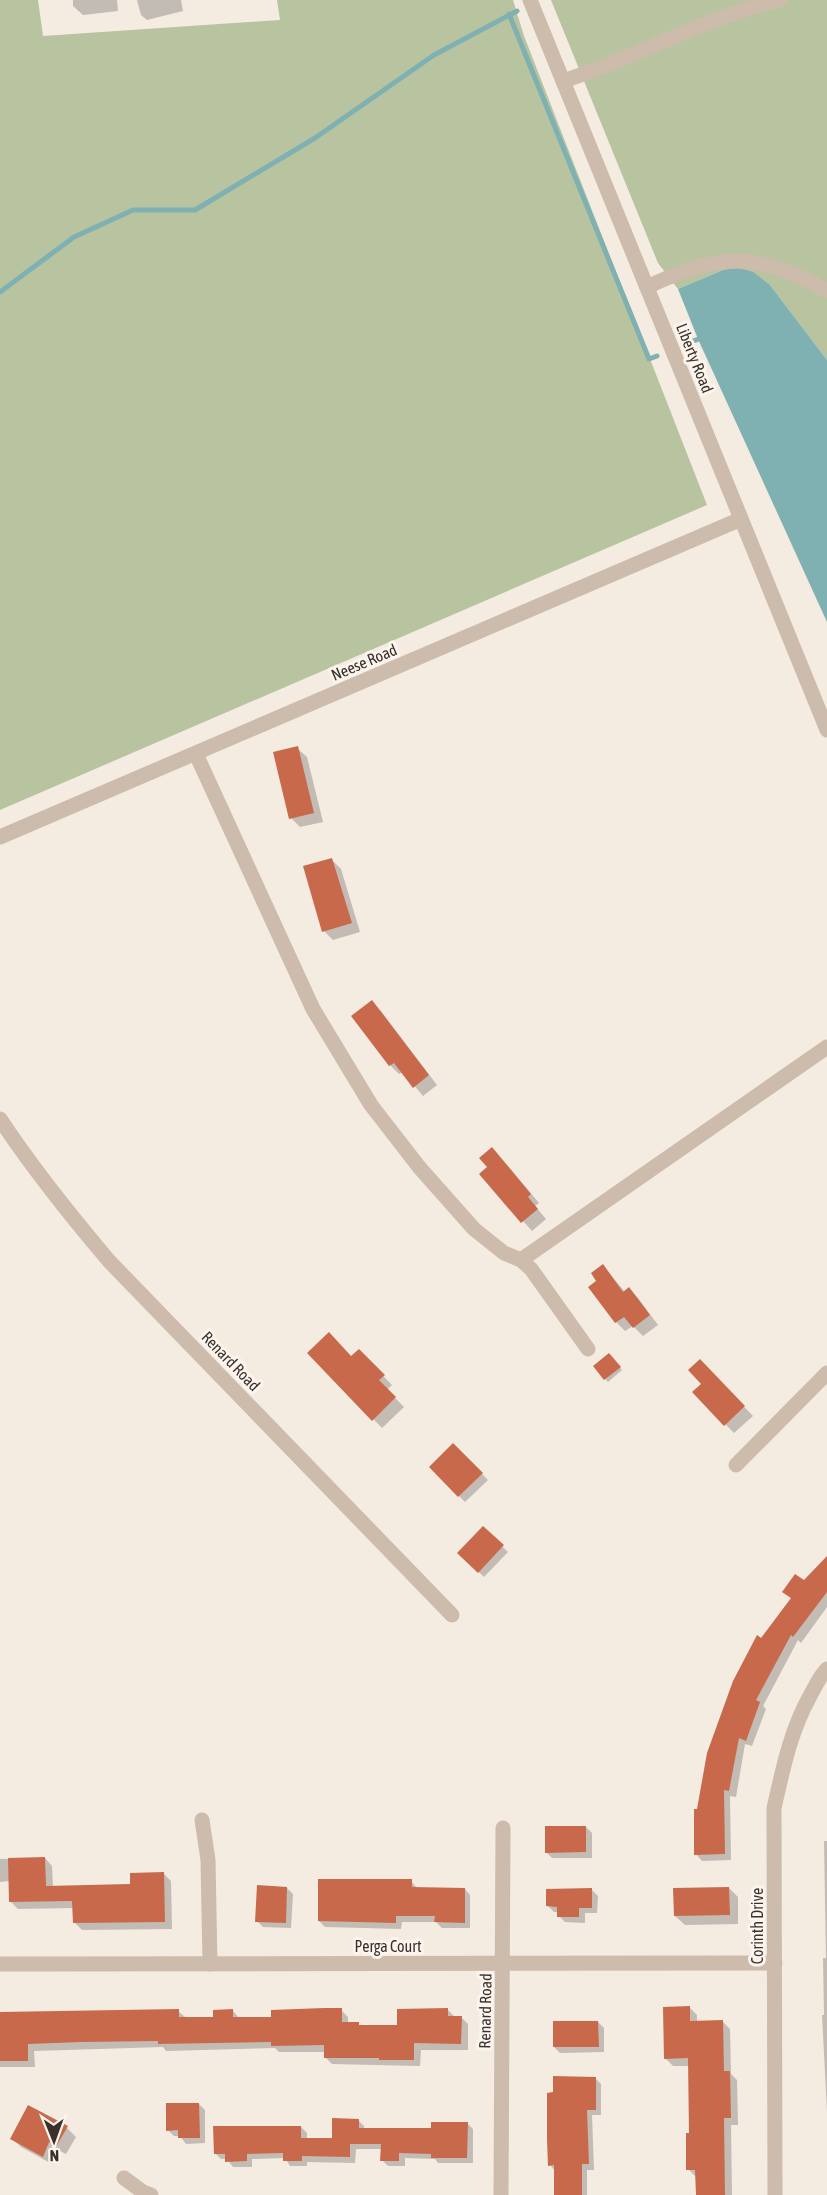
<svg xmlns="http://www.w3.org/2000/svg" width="827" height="2195" font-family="'Asap Condensed',sans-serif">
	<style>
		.green { fill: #b8c4a0 }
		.water { fill: #7fb0b2 }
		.shadow { fill: #0003 }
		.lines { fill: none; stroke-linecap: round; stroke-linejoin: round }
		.stream { stroke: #7fb0b2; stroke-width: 5 }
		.building { fill: #c8694b }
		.minor { stroke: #cdbbac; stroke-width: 15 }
		.labels { text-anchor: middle; stroke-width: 6; stroke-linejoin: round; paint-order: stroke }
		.street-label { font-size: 16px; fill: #3b302b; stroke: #fbf5ee }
	</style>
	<rect width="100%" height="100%" fill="#f4ebe1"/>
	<!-- green -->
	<g class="green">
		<path d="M0 0H38L43 36 280 20 277 0H513L524 36 707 505 0 810Z"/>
		<path d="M551 0H827V360L770 285 737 267 723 270 678 289 658 263Z"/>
	</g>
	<!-- water -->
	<path class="water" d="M737 267 753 272 770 285 827 360V622L698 339 678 289 723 270Z"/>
	<!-- shadow -->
	<g class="shadow">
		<path d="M73 0H117L118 11 83 15 73 6Z"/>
		<path d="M137 0H181L183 11 147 20 141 15Z"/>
		<path d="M297 748 307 757 323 822 300 827 291 818Z"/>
		<path d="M332 860 341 869 360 932 333 940 324 931Z"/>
		<path d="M372 1002 381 1011 437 1085 423 1096 403 1072 399 1074 390 1065 353 1016Z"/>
		<path d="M501 1158 539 1203 535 1206 546 1219 532 1231 481 1174Z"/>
		<path d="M603 1266 625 1292 629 1289 638 1298 658 1325 643 1336 633 1326 625 1331 616 1322 590 1288 599 1281Z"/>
		<path d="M359 1351 392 1385 387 1390 404 1407 382 1428 309 1353 351 1358Z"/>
		<path d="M609 1355 622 1370 608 1382 595 1366Z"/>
		<path d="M700 1361 753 1416 734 1433 694 1392 703 1384Z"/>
		<path d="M453 1445 488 1480 465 1502 431 1467Z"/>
		<path d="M483 1528 508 1552 484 1577 459 1553Z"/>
		<path d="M827 1559V1607L801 1643 798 1640 763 1706 766 1709 752 1746 745 1744 736 1797 730 1796 731 1860 702 1861 696 1854 698 1810 762 1639 792 1599 784 1592 805 1582Z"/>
		<path d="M586 1827 592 1833V1858H552L546 1852Z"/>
		<path d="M824 1841H827V2111L822 2015H824L823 1958H826Z"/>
		<path d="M45 1858 52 1866 53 1887 132 1886 164 1874 171 1881 172 1929 82 1930 74 1922V1908L18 1909 10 1901V1881L0 1882V1859Z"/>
		<path d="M411 1881 417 1888 465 1889 470 1895V1928H442L436 1922H402L401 1929 325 1927 319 1921Z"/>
		<path d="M287 1888 293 1894 291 1928 263 1927 257 1921Z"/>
		<path d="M729 1888 738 1897V1924L685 1925 675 1916Z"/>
		<path d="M592 1890 598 1896 597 1913H585V1923L565 1922 559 1916V1912H554L548 1906Z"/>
		<path d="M690 2008 697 2015V2022H723L730 2029 731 2074 737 2080 738 2125H731L732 2195H697L696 2177 688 2169 691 2134 690 2066H673L665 2058Z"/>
		<path d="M341 2010 348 2017V2024H358L361 2027H398L448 2010 455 2017H461L468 2024V2050H421L420 2066 332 2064 325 2057V2052H279L275 2048 166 2051 163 2047 34 2051 35 2067H0V2013L178 2011 185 2017 215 2018 233 2011 239 2018H272Z"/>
		<path d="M598 2022 604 2028V2052L560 2053 554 2047Z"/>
		<path d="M595 2078 601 2084V2115H592L594 2170H587V2195H556L555 2171 550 2165Z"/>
		<path d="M199 2104 205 2110V2143L186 2144 180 2136H174L168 2130Z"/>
		<path d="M29 2107 67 2128 76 2137 66 2154 58 2150 52 2164 21 2147 12 2138Z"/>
		<path d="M358 2120 364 2126V2129L433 2130 467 2123 473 2129V2163H438L435 2159 405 2158V2166H388L382 2160V2149H356L355 2163 307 2162V2166H290L285 2158 252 2159V2167H233L227 2159H221L215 2153 301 2127 307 2133V2140L333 2139Z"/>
	</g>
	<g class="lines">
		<!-- stream -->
		<g class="stream">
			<path d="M509 14 649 359 657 356"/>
			<path d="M0 292 74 237 133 210H195L315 138 434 55 517 11"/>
			<path d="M688 343 704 337"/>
		</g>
	</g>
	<!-- building -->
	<g class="building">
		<path d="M298 746 314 813 289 819 273 752Z"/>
		<path d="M332 858 352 923 322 932 303 866Z"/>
		<path d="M372 1000 429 1075 413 1088 394 1063 389 1066 351 1016Z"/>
		<path d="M492 1147 531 1194 528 1197 538 1209 521 1223 479 1174 487 1167 479 1158Z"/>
		<path d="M603 1264 623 1292 629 1287 650 1315 633 1328 624 1317 615 1323 588 1287 596 1281 591 1273Z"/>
		<path d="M329 1332 351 1356 359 1349 385 1375 379 1380 396 1397 372 1421 307 1353Z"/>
		<path d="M609 1353 621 1367 604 1380 593 1366Z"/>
		<path d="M700 1359 745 1406 724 1426 692 1392 701 1384 688 1370Z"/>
		<path d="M453 1443 483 1473 458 1497 429 1467Z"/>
		<path d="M483 1526 504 1545 478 1573 457 1553Z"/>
		<path d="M827 1556V1592L793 1637 791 1635 756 1700 760 1702 746 1741 739 1738 729 1791 724 1790 725 1854 694 1855V1809H697L707 1753 733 1681 757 1635 761 1638 791 1598 782 1592 795 1574 804 1580Z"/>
		<path d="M545 1826H586V1852L545 1853Z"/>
		<path d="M45 1857 46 1886 130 1884V1873L164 1872 165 1922 73 1923 72 1901 9 1902 8 1858Z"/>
		<path d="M318 1879H412V1887L465 1888V1923L434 1922 435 1916H396V1923L318 1921Z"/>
		<path d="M257 1885 287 1887 286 1923 255 1922Z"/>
		<path d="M729 1887 730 1915 674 1916 673 1888Z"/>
		<path d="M592 1888V1908H579V1917H557V1907L546 1906V1889Z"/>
		<path d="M690 2006V2021L723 2020 724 2071H730L731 2118H724L725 2195H696L695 2170H686V2133H689L688 2058 664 2059 663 2007Z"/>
		<path d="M324 2008H342V2022H359V2025H397V2009L448 2008V2016H462L461 2044 414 2043V2060H379V2058H324V2045L271 2046V2042L158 2044V2041L81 2042 28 2044V2061H0V2012L179 2009V2017H213V2010L233 2009V2017H271V2010Z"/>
		<path d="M553 2021H598L599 2047H553Z"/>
		<path d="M553 2076 596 2077V2110H587L589 2164H582V2195H554V2165L548 2166 547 2140V2093L553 2092Z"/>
		<path d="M166 2103H199L200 2138H178V2130L166 2131Z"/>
		<path d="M28 2105 68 2126 57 2145 49 2142 43 2157 10 2139Z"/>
		<path d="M332 2118 359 2119V2128H431V2122H468L467 2158H431V2154L399 2153V2161H380L381 2144H350V2157L302 2156V2161H283V2153L247 2154V2161L225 2162V2154H214L213 2126H301V2138H332Z"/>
	</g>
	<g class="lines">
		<!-- minor -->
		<g class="minor">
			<path d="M530 0 827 730"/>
			<path d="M563 81C637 58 705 17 780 0"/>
			<path d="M647 287C719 253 756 251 827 291"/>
			<path d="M196 754 313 1009 371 1105 419 1167 474 1229 504 1253 521 1260 531 1269 588 1349"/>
			<path d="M0 837 741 519"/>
			<path d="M0 1119C33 1169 70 1215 109 1261L452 1615"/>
			<path d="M521 1260 827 1047"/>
			<path d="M736 1465 827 1373"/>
			<path d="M202 1820 208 1860 210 1964"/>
			<path d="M0 1964 775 1963"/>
			<path d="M124 2178 143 2192 151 2195"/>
			<path d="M501 2195 503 1828"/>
			<path d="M775 2195 774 1808C783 1769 790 1732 810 1696 815 1687 819 1677 827 1669"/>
		</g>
	</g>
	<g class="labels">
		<!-- street labels -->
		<g class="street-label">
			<text transform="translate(695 358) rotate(68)" y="6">Liberty Road</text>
			<text transform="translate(364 662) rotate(-23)" y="6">Neese Road</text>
			<text transform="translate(231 1361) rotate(46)" y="6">Renard Road</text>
			<text transform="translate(757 1926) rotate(-90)" y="6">Corinth Drive</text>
			<text x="388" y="1952">Perga Court</text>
			<text transform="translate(485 2011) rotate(-89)" y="6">Renard Road</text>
		</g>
	</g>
	<!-- north arrow -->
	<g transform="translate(54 2141) rotate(179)" stroke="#fbf5ee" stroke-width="4.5" paint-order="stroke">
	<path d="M0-4.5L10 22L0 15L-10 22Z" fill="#3b302b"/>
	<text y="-9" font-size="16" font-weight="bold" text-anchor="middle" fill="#3b302b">N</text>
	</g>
</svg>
